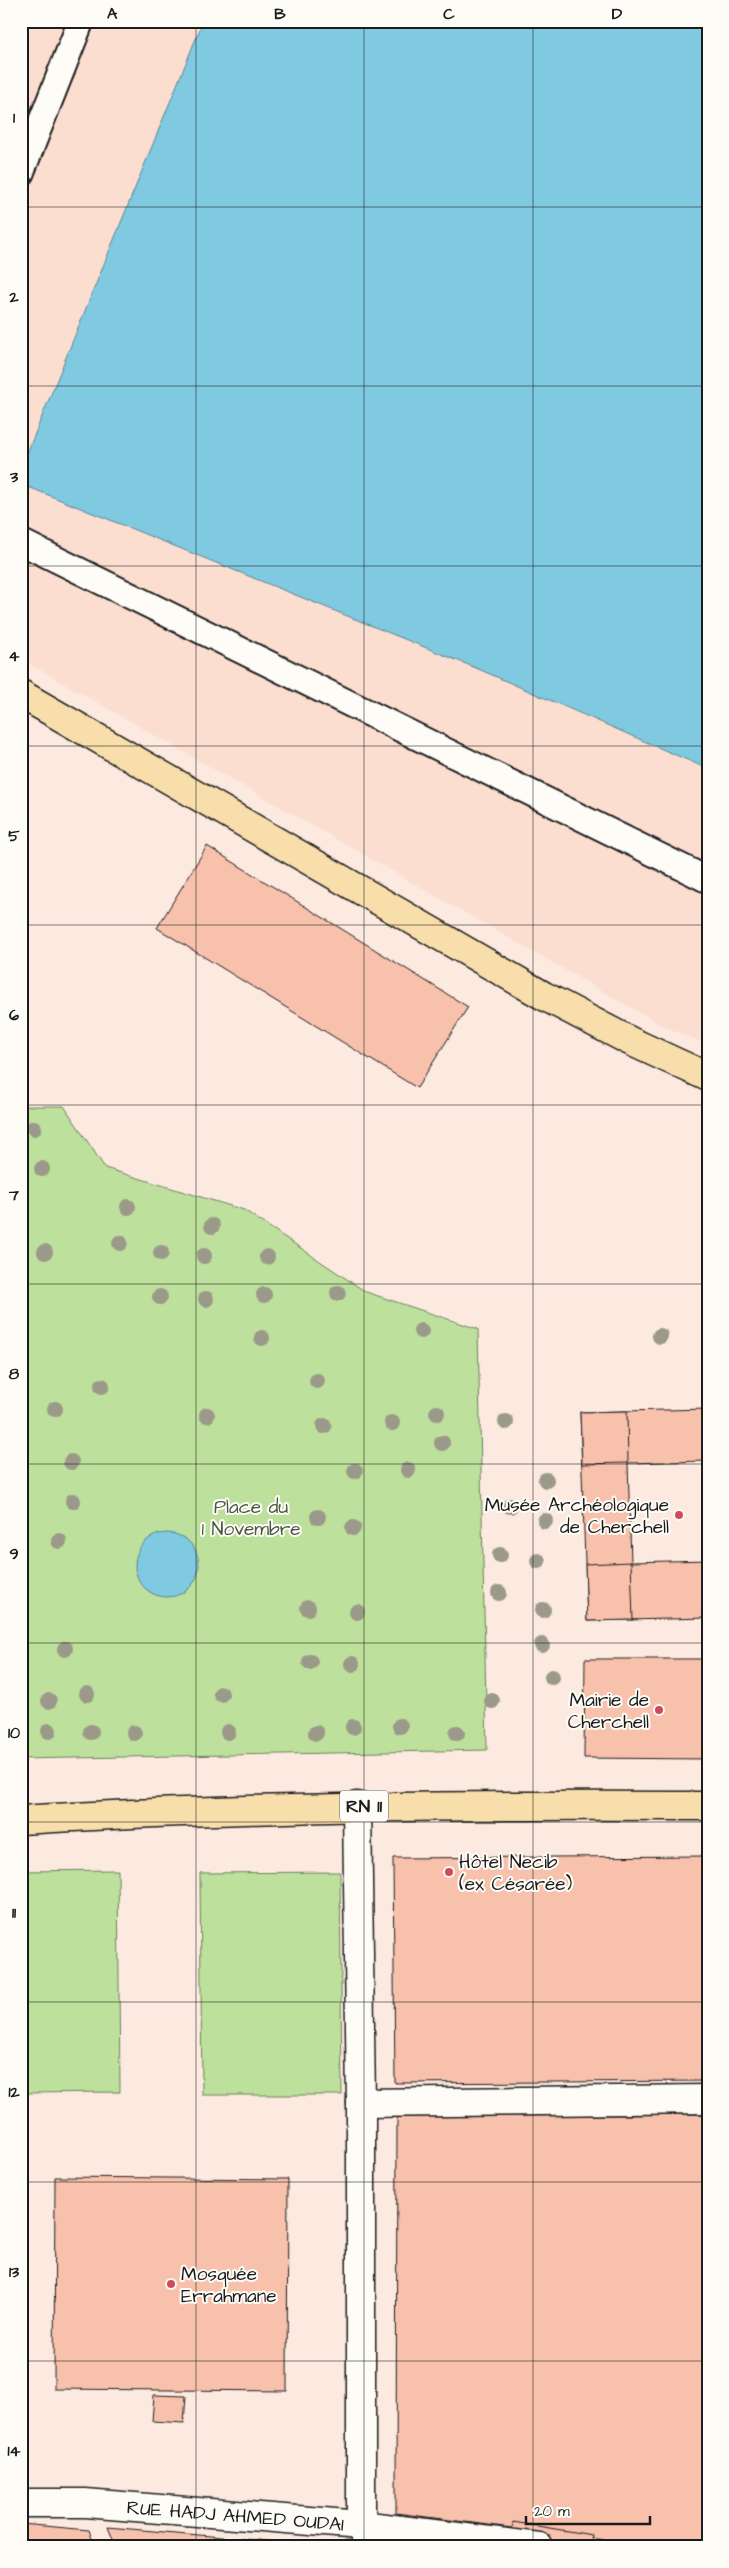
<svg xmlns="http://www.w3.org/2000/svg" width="729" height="2568" font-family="'Architects Daughter',sans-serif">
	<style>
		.built { fill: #fbded0 }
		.green { fill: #bde19c; stroke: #6c7e5c }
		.water { fill: #80cae1; stroke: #588492 }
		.building { fill: #f8c1ac; stroke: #1c1c1c }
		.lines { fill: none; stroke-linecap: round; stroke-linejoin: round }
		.service-casing { stroke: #1c1c1c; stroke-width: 29 }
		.minor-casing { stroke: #1c1c1c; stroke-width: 31 }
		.primary-casing { stroke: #1c1c1c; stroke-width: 31 }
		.service { stroke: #fdfcf7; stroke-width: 25 }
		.minor { stroke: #fdfcf7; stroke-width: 28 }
		.primary { stroke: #f8deab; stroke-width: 28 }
		.tree { fill: #9b9989 }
		.grid { fill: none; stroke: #1c1c1c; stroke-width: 1; stroke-opacity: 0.55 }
		.poi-dot { fill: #d1495b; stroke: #fdfcf7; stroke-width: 2 }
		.labels { text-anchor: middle; stroke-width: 4; stroke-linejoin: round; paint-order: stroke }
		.shield { fill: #fdfcf7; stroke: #605f5e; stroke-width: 1 }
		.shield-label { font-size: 18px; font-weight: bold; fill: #1c1c1c }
		.poi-label { font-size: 19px; fill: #1c1c1c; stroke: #fdfcf7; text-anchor: end }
		.park-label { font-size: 19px; fill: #4c5742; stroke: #fdfcf7 }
		.street-label { font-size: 19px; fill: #1c1c1c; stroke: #fdfcf7 }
		.neatline { fill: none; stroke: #1c1c1c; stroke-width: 2 }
		.grid-label { font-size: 16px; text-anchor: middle; font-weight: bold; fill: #1c1c1c }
	</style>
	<rect width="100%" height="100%" fill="#fceae0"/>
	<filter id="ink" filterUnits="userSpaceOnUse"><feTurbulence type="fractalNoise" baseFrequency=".02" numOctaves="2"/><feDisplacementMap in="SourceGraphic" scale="10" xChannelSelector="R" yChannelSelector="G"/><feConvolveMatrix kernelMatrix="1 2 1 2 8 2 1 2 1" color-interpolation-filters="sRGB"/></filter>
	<g filter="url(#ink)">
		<!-- built -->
		<g class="built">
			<path d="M21 21H203L21 468Z"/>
			<path d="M21 484 476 668 708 769V1045L661 1025 21 659Z"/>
		</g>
		<!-- green -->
		<g class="green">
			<path d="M21 1106H64L105 1168 244 1210 366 1292 478 1329 487 1750 21 1759Z"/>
			<path d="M118 1870 120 2092 21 2093V1871Z"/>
			<path d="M340 1872 342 2095H202L200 1873Z"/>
		</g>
		<!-- water -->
		<g class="water">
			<path d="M203 21H708V769L476 668 21 484V468Z"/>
			<circle cx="167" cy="1565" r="32"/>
		</g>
		<!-- building -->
		<g class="building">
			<path d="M207 846 468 1007 417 1088 157 928Z"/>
			<path d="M708 1409V1461L628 1463 631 1562 708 1560V1618L587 1621 580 1412Z"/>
			<path d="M627 1411 628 1463 582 1464 580 1412Z"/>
			<path d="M631 1562 633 1620 587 1621 585 1564Z"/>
			<path d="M585 1659H708V1759L584 1758Z"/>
			<path d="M708 1856V2081L395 2083 393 1858Z"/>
			<path d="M708 2114V2547H659L396 2513 397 2117Z"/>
			<path d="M55 2177 288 2179 287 2391 54 2389Z"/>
			<path d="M154 2395 186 2396 184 2423 152 2421Z"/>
			<path d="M513 2522 592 2535 590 2547H515L512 2528Z"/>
			<path d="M21 2524 89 2530 95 2547H21Z"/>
			<path d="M108 2527 335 2547H116Z"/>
		</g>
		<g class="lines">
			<defs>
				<g id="service">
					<path d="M21 173 81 21"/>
					<path d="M21 542 708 880"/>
				</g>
				<g id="minor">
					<path d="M357 1806 361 2103V2525L368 2547"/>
					<path d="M361 2103 708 2099"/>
					<path id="s1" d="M21 2503H85L361 2525 539 2547"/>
				</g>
				<g id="primary">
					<path d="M21 694 544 996 630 1041 708 1077"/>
					<path d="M21 1820C250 1806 479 1805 708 1806"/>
				</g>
			</defs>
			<!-- service casing -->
			<use href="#service" class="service-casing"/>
			<!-- minor casing -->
			<use href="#minor" class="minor-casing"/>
			<!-- primary casing -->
			<use href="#primary" class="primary-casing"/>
			<!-- service -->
			<use href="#service" class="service"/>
			<!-- minor -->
			<use href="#minor" class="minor"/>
			<!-- primary -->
			<use href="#primary" class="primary"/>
		</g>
		<!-- trees -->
		<g class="tree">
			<circle cx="34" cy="1128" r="8"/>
			<circle cx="42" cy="1169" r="8"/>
			<circle cx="128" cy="1207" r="8"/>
			<circle cx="212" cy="1226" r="8"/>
			<circle cx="120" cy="1243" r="8"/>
			<circle cx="45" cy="1252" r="8"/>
			<circle cx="161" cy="1253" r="8"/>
			<circle cx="204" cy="1256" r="8"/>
			<circle cx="267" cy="1257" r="8"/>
			<circle cx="338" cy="1293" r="8"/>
			<circle cx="264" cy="1295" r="8"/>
			<circle cx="160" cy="1297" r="8"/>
			<circle cx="206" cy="1299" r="8"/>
			<circle cx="421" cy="1331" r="8"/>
			<circle cx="660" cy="1336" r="8"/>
			<circle cx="262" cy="1338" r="8"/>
			<circle cx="317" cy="1381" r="8"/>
			<circle cx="102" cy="1386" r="8"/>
			<circle cx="55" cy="1409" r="8"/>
			<circle cx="437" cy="1413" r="8"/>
			<circle cx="207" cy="1415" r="8"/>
			<circle cx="506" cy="1422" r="8"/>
			<circle cx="392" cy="1423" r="8"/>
			<circle cx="324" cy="1426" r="8"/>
			<circle cx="442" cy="1443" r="8"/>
			<circle cx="71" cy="1462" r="8"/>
			<circle cx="408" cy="1470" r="8"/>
			<circle cx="355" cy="1471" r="8"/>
			<circle cx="546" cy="1480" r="8"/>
			<circle cx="73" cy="1501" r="8"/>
			<circle cx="510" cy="1506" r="8"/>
			<circle cx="318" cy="1517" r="8"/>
			<circle cx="545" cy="1521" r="8"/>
			<circle cx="353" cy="1528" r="8"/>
			<circle cx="59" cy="1541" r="8"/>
			<circle cx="500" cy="1555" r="8"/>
			<circle cx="538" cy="1561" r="8"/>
			<circle cx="499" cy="1593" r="8"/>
			<circle cx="308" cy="1608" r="8"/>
			<circle cx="543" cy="1610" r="8"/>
			<circle cx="357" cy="1612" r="8"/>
			<circle cx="542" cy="1645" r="8"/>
			<circle cx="65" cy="1649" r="8"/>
			<circle cx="310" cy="1662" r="8"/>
			<circle cx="352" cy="1664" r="8"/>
			<circle cx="552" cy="1677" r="8"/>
			<circle cx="87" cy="1694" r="8"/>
			<circle cx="221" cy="1694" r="8"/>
			<circle cx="49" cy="1701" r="8"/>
			<circle cx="492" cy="1701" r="8"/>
			<circle cx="400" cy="1726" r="8"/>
			<circle cx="353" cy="1727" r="8"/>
			<circle cx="49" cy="1731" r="8"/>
			<circle cx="91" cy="1732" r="8"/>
			<circle cx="228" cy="1732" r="8"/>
			<circle cx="134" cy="1733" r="8"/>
			<circle cx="316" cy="1733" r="8"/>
			<circle cx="457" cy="1733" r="8"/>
		</g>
	</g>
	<!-- grid -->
	<path class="grid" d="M196 21V2547M364 21V2547M533 21V2547M21 207H708M21 386H708M21 566H708M21 746H708M21 925H708M21 1105H708M21 1284H708M21 1464H708M21 1643H708M21 1822H708M21 2002H708M21 2182H708M21 2361H708"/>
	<!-- markers -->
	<g class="poi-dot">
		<circle cx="679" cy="1515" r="5"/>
		<circle cx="659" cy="1710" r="5"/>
		<circle cx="449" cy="1872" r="5"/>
		<circle cx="171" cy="2284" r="5"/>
	</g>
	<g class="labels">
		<!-- shield labels -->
		<rect class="shield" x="340" y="1790.5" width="48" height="31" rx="4"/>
		<g class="shield-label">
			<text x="364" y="1812">RN 11</text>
		</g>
		<!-- poi labels -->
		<g class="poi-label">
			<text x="669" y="1511">Musée Archéologique<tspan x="669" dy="22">de Cherchell</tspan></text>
			<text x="649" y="1706">Mairie de<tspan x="649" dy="22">Cherchell</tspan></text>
			<text x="459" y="1868" text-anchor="start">Hôtel Necib<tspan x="459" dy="22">(ex Césarée)</tspan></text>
			<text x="181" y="2280" text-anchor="start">Mosquée<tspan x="181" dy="22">Errahmane</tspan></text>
		</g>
		<!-- park labels -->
		<g class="park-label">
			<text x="251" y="1513">Place du<tspan x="251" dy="22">1 Novembre</tspan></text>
		</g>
		<!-- street labels -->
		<g class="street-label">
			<text dy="7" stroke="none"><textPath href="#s1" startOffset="215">RUE HADJ AHMED OUDAI</textPath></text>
		</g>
	</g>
	<!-- margin -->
	<rect width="729" height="2568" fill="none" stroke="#fdfcf7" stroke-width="55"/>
	<!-- scale -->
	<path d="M526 2516v8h124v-8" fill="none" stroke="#1c1c1c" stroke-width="2.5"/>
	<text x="534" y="2516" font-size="15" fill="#1c1c1c" stroke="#fdfcf7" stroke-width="4" paint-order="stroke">20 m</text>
	<rect x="28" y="28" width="674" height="2512" class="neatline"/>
	<g class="grid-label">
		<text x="112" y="19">A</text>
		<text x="280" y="19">B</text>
		<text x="449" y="19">C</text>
		<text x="617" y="19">D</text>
		<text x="14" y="123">1</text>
		<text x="14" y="302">2</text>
		<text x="14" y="482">3</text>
		<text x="14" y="661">4</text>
		<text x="14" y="841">5</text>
		<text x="14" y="1020">6</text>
		<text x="14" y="1200">7</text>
		<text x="14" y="1379">8</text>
		<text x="14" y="1559">9</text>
		<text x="14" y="1738">10</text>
		<text x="14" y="1918">11</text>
		<text x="14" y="2097">12</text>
		<text x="14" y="2277">13</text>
		<text x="14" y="2456">14</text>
	</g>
</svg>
